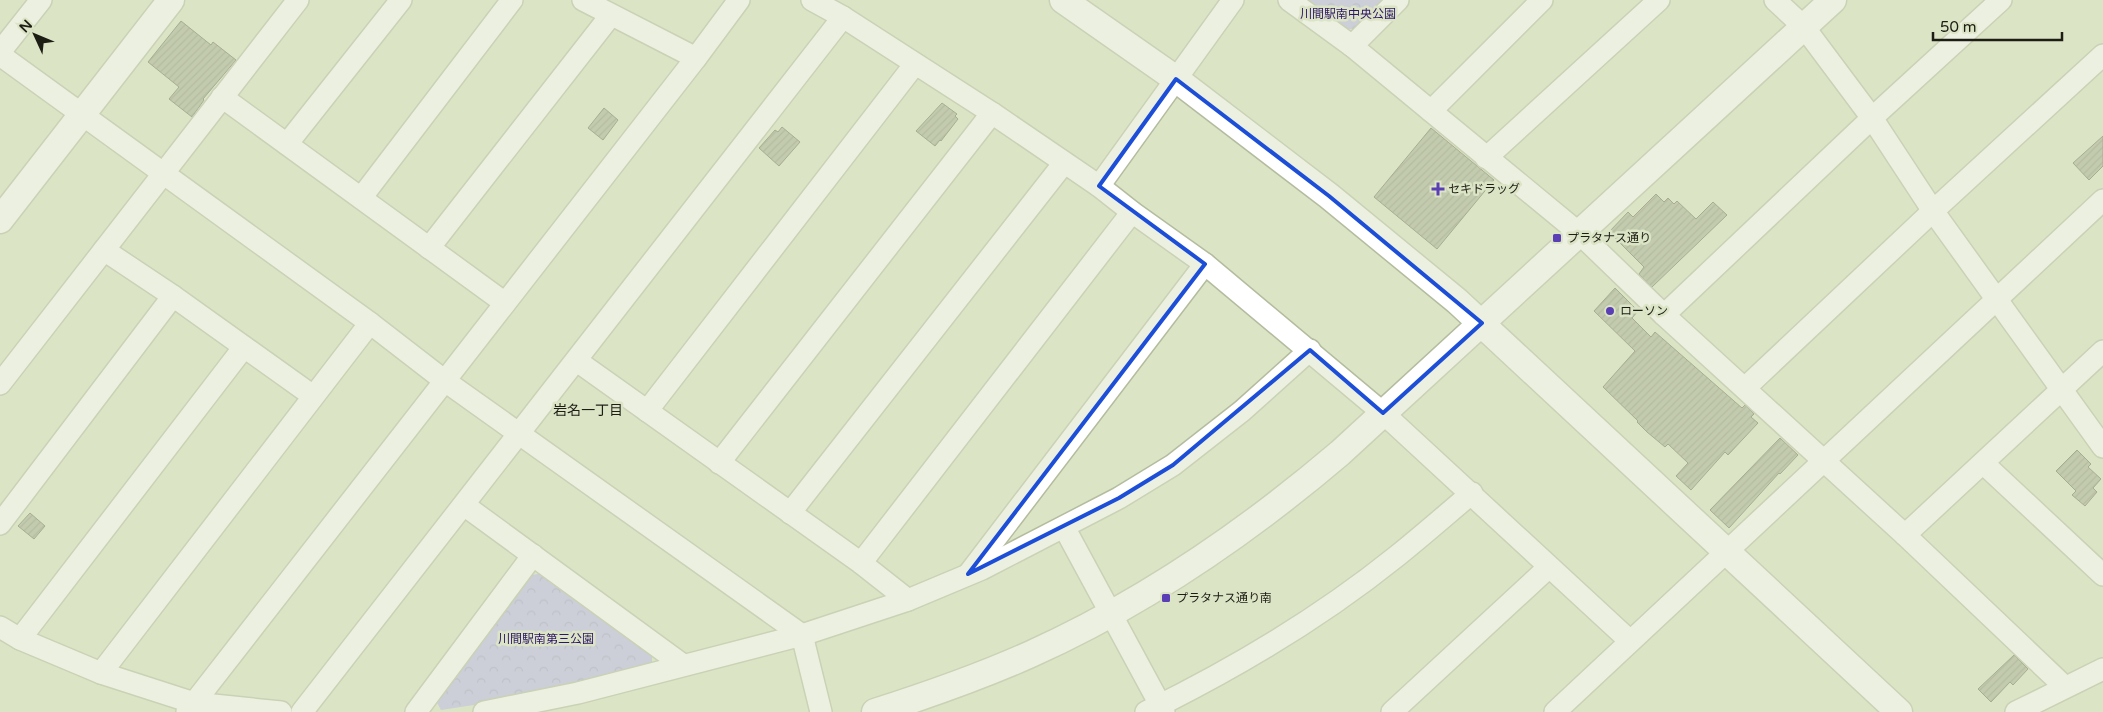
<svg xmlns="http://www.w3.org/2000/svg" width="2103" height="712" font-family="'Varela Round','Noto Sans JP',sans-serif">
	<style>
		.park { fill: url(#park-crowns) }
		.building { fill: url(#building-hatch); stroke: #656c51 }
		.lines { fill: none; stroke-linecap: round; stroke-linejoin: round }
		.minor-casing { stroke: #b4bc9f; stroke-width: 24 }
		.tertiary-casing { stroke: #b4bc9f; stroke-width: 29 }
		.minor { stroke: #fff; stroke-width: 21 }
		.tertiary { stroke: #fff; stroke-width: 26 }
		.marked { fill: none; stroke: #1d4ed8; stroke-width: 4; stroke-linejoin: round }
		.poi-dot { fill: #5a3eb6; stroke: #dce4c6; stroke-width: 2 }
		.labels { text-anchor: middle; stroke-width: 5; stroke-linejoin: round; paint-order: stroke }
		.park-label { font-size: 12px; fill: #2d1569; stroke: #dce4c6 }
		.poi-label { font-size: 12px; fill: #1c1e14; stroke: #dce4c6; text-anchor: start }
		.neighbourhood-label { font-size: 14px; fill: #1c1e14; stroke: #dce4c6 }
	</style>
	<defs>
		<pattern id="park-crowns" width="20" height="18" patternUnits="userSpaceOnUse" patternTransform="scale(1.25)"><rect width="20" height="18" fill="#b9b4ed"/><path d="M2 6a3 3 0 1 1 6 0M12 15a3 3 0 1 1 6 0" fill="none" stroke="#9e9aca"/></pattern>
		<pattern id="building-hatch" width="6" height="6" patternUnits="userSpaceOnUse" patternTransform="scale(1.25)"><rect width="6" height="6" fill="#a5ad90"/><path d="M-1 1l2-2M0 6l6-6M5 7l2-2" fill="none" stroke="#868c74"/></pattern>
	</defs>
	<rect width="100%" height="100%" fill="#dce4c6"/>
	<!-- park -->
	<g class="park">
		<path d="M1302 0H1388L1359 29H1343Z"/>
		<path d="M543 573 652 653V665L493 702 441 710 434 697 532 575Z"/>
	</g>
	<!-- building -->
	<g class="building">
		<path d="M181 21 211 45 213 42 236 60 203 99 204 100 192 117 169 99 179 87 148 62Z"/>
		<path d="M942 103 957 114 955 116 958 119 941 141 940 140 935 146 916 131Z"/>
		<path d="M604 108 618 120 603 140 588 128Z"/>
		<path d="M782 127 800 142 779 166 759 148 775 130 778 132Z"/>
		<path d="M1431 128 1494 180 1437 249 1374 197Z"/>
		<path d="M2103 136V166L2089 180 2073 163Z"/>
		<path d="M1656 194 1664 202 1668 198 1674 204 1677 201 1696 219 1713 202 1727 215 1652 287 1639 274 1644 267 1609 232 1628 212 1633 217Z"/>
		<path d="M1615 288 1638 311 1632 318 1651 337 1655 332 1742 408 1745 405 1754 414 1751 417 1758 423 1728 455 1725 452 1691 490 1676 476 1688 463 1668 444 1665 447 1647 432 1637 422 1638 421 1603 387 1635 351 1594 311Z"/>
		<path d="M1780 438 1798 455 1780 474 1779 473 1729 528 1710 510Z"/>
		<path d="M2077 450 2091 464 2088 467 2101 479 2093 488 2097 492 2085 506 2072 495 2076 491 2056 471Z"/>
		<path d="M30 513 45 526 34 539 18 526Z"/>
		<path d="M2014 655 2028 669 2013 685 2010 682 1991 702 1978 689Z"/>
	</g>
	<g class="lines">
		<defs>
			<g id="minor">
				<path d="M583 0 696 58"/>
				<path d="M812 0 843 17 992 113 1099 186 1132 212 1205 264 1383 413 1630 641"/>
				<path d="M1289 0 1352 46 1579 233 1664 315 1905 535 2065 687"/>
				<path d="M1775 0 1804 27 1872 118 1933 211 2103 447"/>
				<path d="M1352 46 1398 0"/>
				<path d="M0 52 41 0"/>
				<path d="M0 55 370 323 445 381 802 635 821 712"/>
				<path d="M222 97 505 303"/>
				<path d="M1431 111 1542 0"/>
				<path d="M287 144 401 0"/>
				<path d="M1486 158 1659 0"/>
				<path d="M1099 186 1233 0"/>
				<path d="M361 198 512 0"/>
				<path d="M429 248 611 15"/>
				<path d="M104 250 173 296 313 396"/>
				<path d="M1664 315 1872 118 2001 0"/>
				<path d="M577 361 861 563 908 600"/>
				<path d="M0 384 298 0"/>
				<path d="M1745 388 1933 211 2103 55"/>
				<path d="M647 411 915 64"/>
				<path d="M719 463 992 113"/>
				<path d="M1983 463 2103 575"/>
				<path d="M464 505 683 665"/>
				<path d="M790 513 1064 163"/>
				<path d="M0 524 173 296"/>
				<path d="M1064 527 1164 712"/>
				<path d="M1905 535 2103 351"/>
				<path d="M861 563 1132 212"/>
				<path d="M970 572 1205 264"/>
				<path d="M0 627 20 639 101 673 194 703 281 712"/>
				<path d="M20 639 244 347"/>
				<path d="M101 673 370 323"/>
				<path d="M187 712 696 58 739 0"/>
				<path d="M302 712 843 17"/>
				<path d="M416 712 533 555"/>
				<path d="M484 712 578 693 802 635 908 600 982 569 1119 498 1173 465 1242 411 1310 350"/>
				<path d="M1146 712C1234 669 1320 618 1397 556 1422 536 1447 514 1472 493"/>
				<path d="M1392 712 1549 567"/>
				<path d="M1555 712 2103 200"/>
				<path d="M2016 712 2103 669"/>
			</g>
			<g id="tertiary">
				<path d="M1063 0 1176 79 1329 196 1457 301 1899 712"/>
				<path d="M0 220 171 0"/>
				<path d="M875 712C928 695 980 677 1031 654 1144 603 1246 533 1340 453L1833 0"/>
			</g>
		</defs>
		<!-- minor casing -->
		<use href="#minor" class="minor-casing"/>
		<!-- tertiary casing -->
		<use href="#tertiary" class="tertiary-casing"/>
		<!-- minor -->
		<use href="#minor" class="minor"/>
		<!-- tertiary -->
		<use href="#tertiary" class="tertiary"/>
	</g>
	<!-- marked area -->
	<path d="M0 0H2103V712H0ZM1176 79 1329 196 1482 323 1383 413 1310 350 1173 465 1119 498 968 574 1205 264 1099 186Z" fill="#dce4c6" fill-opacity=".55" fill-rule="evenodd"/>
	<path class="marked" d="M1176 79 1329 196 1482 323 1383 413 1310 350 1173 465 1119 498 968 574 1205 264 1099 186Z"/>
	<!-- markers -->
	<g class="poi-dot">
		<path d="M1435.5 181.5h5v5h5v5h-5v5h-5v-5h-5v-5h5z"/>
		<rect x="1552" y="233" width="10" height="10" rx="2.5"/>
		<circle cx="1610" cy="311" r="5"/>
		<rect x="1161" y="593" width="10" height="10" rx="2.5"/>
	</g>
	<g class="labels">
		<!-- park labels -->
		<g class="park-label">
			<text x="1348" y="18">川間駅南中央公園</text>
			<text x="546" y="643">川間駅南第三公園</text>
		</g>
		<!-- poi labels -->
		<g class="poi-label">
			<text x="1448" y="193">セキドラッグ</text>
			<text x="1567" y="242">プラタナス通り</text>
			<text x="1620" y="315">ローソン</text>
			<text x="1176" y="602">プラタナス通り南</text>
		</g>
		<!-- neighbourhood labels -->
		<g class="neighbourhood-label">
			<text x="588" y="415">岩名一丁目</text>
		</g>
	</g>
	<!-- north arrow -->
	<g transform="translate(35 35) rotate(314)" stroke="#dce4c6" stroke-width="4" paint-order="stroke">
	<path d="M0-4L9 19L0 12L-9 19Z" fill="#1c1e14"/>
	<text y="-8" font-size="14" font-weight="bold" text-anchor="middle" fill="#1c1e14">N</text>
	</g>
	<!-- scale -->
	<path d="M1933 32v8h129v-8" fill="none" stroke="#1c1e14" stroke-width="2.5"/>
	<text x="1940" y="32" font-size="15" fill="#1c1e14" stroke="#dce4c6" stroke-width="4" paint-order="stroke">50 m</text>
</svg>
